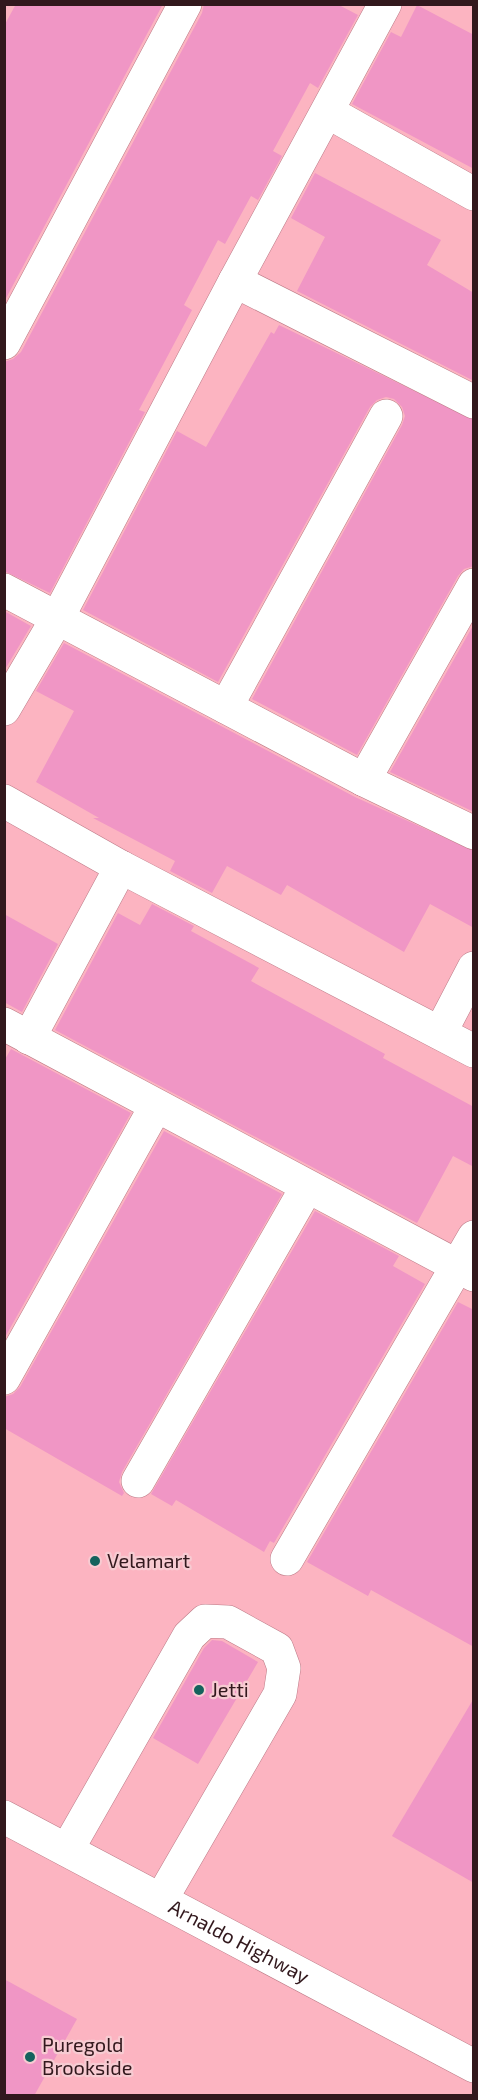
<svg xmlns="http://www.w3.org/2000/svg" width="478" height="2100" font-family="'Exo 2',sans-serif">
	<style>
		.building { fill: #f096c5 }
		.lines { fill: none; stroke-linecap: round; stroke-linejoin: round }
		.minor-casing { stroke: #bc7a86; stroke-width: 34 }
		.major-casing { stroke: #bc7a86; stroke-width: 34 }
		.minor { stroke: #fff; stroke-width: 33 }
		.major { stroke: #fff; stroke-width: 33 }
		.poi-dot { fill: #14625d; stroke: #f7cbd2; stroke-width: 2 }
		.labels { text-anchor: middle; stroke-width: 4.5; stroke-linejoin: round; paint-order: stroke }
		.poi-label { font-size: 20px; fill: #32181d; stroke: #f7cbd2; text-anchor: start }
		.street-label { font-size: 20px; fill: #32181d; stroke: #f7cbd2 }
	</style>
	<rect width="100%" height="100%" fill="#fcb4c1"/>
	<!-- building -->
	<g class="building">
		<path d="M16 4H163L4 302V26Z"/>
		<path d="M204 4H337L358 15 318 88 310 83 273 151 282 156 258 200 251 196 225 244 218 240 184 305 192 310 139 410 145 412 50 593 4 571V362L13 359 21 352 202 13Z"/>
		<path d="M417 5 474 35V169L352 104 391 32 401 37Z"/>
		<path d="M315 173 441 240 427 265 474 293V381L297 291 325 237 291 218Z"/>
		<path d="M279 325 474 420V566L464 569 458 576 357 755 252 699 402 425 405 416 402 407 394 399 386 397 377 400 370 407 218 682 83 610 177 431 206 447 271 332 274 334Z"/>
		<path d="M4 611 31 626 4 671Z"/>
		<path d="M474 624V812L390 772Z"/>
		<path d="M64 643 355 797 474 851V928L430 904 404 952 287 885 281 895 227 866 212 893 170 871 175 861 93 818H99L36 782 74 711 36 691Z"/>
		<path d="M152 904 194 926 191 931 259 968 251 981 385 1054 383 1058 474 1107V1167L453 1156 417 1223 55 1030 118 913 140 925Z"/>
		<path d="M4 914 58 944 22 1012 4 1002Z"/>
		<path d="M11 1049 131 1113 4 1339V1061Z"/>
		<path d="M164 1131 282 1194 122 1472 119 1482 124 1493 122 1496 4 1428V1397L13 1394 20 1387Z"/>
		<path d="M315 1211 399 1256 393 1266 425 1284 274 1543 270 1541 264 1552 176 1500 172 1506 151 1494Z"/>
		<path d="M458 1302 474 1310V1647L371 1590 368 1596 307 1562Z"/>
		<path d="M212 1640 222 1641 258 1662 198 1764 153 1738 204 1648Z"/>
		<path d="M474 1698V1883L392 1836Z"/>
		<path d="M4 1979 77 2019 34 2096H4Z"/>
	</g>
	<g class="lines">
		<defs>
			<g id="minor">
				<path d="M328 112 474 194"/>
				<path d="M235 281 474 402"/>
				<path d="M4 343 185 4"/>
				<path d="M4 590 364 780 474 833"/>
				<path d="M226 707 386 416"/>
				<path d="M4 709 58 617 235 281 385 4"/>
				<path d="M364 780 474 585"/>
				<path d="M4 801 121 867 474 1051"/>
				<path d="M4 1024 474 1275"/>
				<path d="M440 1033 474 968"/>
				<path d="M29 1038 121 867"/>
				<path d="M4 1378 156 1106"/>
				<path d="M138 1481 307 1187"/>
				<path d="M287 1559 474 1237"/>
				<path d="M67 1850 189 1636 205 1621 228 1622 277 1649 284 1668 280 1694 162 1898"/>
			</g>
			<g id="major">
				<path id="s1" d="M4 1817 474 2066"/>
			</g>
		</defs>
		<!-- minor casing -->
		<use href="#minor" class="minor-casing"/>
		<!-- major casing -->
		<use href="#major" class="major-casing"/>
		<!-- minor -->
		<use href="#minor" class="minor"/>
		<!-- major -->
		<use href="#major" class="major"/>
	</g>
	<!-- markers -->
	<g class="poi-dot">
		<circle cx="95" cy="1561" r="6"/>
		<circle cx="199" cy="1690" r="6"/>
		<circle cx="30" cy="2057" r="6"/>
	</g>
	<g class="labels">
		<!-- poi labels -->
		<g class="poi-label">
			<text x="107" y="1568">Velamart</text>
			<text x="211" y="1697">Jetti</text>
			<text x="42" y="2052">Puregold<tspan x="42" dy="23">Brookside</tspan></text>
		</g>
		<!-- street labels -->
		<g class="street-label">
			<text dy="7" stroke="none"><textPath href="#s1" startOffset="266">Arnaldo Highway</textPath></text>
		</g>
	</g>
	<!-- border -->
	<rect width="478" height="2100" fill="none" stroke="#32181d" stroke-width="12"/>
</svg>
